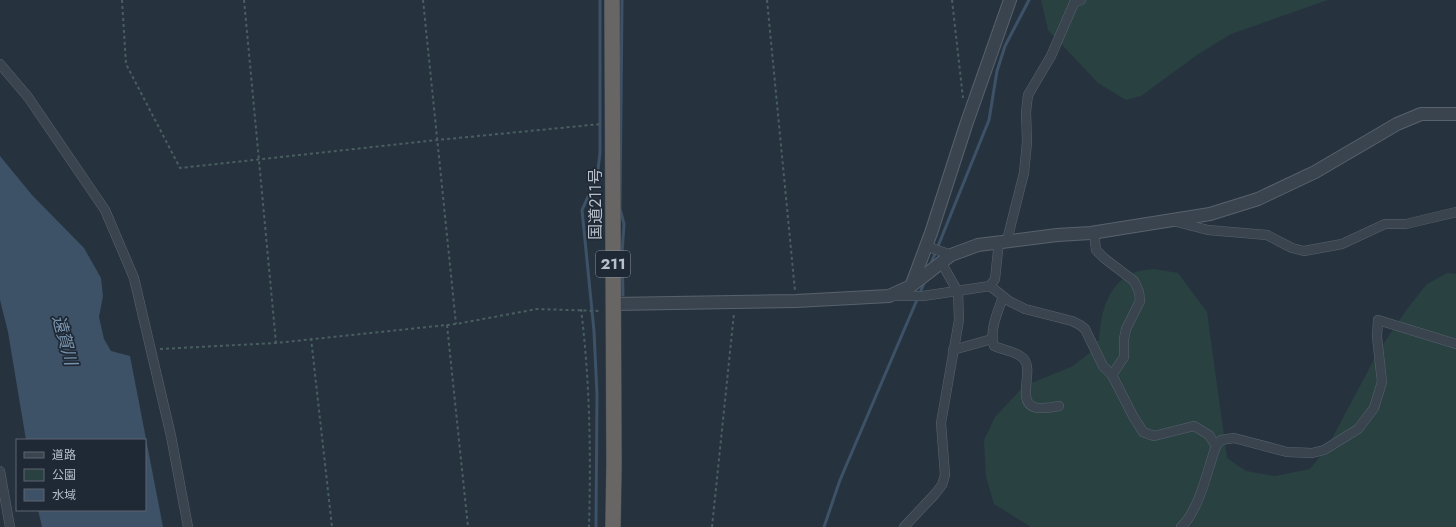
<svg xmlns="http://www.w3.org/2000/svg" width="1456" height="527" font-family="Jost,'Noto Sans JP',sans-serif">
	<style>
		.green { fill: #294141 }
		.water { fill: #3d5167 }
		.lines { fill: none; stroke-linecap: round; stroke-linejoin: round }
		.stream { stroke: #3d5167; stroke-width: 3 }
		.minor-casing { stroke: #58626d; stroke-width: 10 }
		.tertiary-casing { stroke: #58626d; stroke-width: 14 }
		.trunk-casing { stroke: #454f5a; stroke-width: 16 }
		.path { stroke: #495e5f; stroke-width: 2; stroke-dasharray: 3 3; stroke-linecap: butt }
		.minor { stroke: #3a444f; stroke-width: 9 }
		.tertiary { stroke: #3a444f; stroke-width: 12 }
		.trunk { stroke: #676664; stroke-width: 15 }
		.labels { text-anchor: middle; stroke-width: 3.5; stroke-linejoin: round; paint-order: stroke }
		.shield { fill: #1f2935; stroke: #89929d; stroke-width: 1 }
		.shield-label { font-size: 15px; font-weight: bold; fill: #b7bfca }
		.street-label { font-size: 16px; fill: #b7bfca; stroke: #1f2935 }
		.water-label { font-size: 17px; font-style: italic; fill: #7992ab; stroke: #1f2935 }
	</style>
	<rect width="100%" height="100%" fill="#26333f"/>
	<!-- green -->
	<g class="green">
		<path d="M1041 0H1328L1231 34 1197 55 1141 96 1126 100 1098 83 1048 30Z"/>
		<path d="M1154 269 1178 273 1207 312 1227 458 1246 471 1275 476 1310 469 1328 446 1378 352 1407 309 1427 284 1447 273 1456 274V527H1031L994 504 986 477 984 440 995 417 1024 386 1073 366 1098 346 1096 342 1099 340C1101 315 1105 291 1127 276 1133 271 1146 270 1154 269Z"/>
	</g>
	<!-- water -->
	<path class="water" d="M0 156 32 195 84 248 101 278 103 296 99 317 104 339 111 351 130 356 163 527H42L38 510H145V440H26L8 332 0 300Z"/>
	<g class="lines">
		<!-- stream -->
		<g class="stream">
			<path d="M622 0 620 209 624 224 622 253 623 295"/>
			<path d="M930 266 989 120 997 71 1005 46 1029 0"/>
			<path d="M596 527 597 395 594 331 582 210 597 177 600 153V0"/>
			<path d="M824 527 840 480 925 281"/>
		</g>
		<defs>
			<g id="minor">
				<path d="M0 64 28 97 105 210 134 278 171 436 188 527"/>
				<path d="M1173 221 1208 230 1267 235 1292 248 1304 251 1342 244 1385 224H1406L1456 212"/>
				<path d="M1094 233 1096 250 1104 258 1134 281 1139 292 1140 301 1126 329 1124 339V357L1112 375"/>
				<path d="M1007 240 1024 173 1027 142 1026 112 1028 95 1051 56 1074 3 1081 0"/>
				<path d="M926 246 951 255"/>
				<path d="M990 286 995 279 999 241"/>
				<path d="M892 296H923L990 286 1009 301 1025 309 1072 321 1080 325 1085 329 1103 366 1112 375 1133 416 1143 432 1154 436 1194 426 1209 435 1216 446"/>
				<path d="M1003 297C998 311 989 330 994 346 1003 350 1015 351 1023 358 1035 370 1016 400 1034 407 1040 410 1052 407 1059 406"/>
				<path d="M953 350 992 339"/>
				<path d="M0 471 10 527"/>
				<path d="M904 527 935 494 942 485 945 475 941 423 959 320 958 292 941 262"/>
				<path d="M1181 527C1200 509 1207 471 1216 446L1221 440 1234 438 1287 452 1312 453 1324 450 1358 429 1374 408 1382 382 1377 337 1378 320 1456 344"/>
			</g>
			<g id="tertiary">
				<path d="M912 284 931 233 966 125 1010 0"/>
				<path d="M613 304 796 301 889 296 911 286 951 255 978 245 1057 235 1091 233 1210 214 1258 199 1315 172 1397 124 1421 114H1456"/>
			</g>
			<path id="trunk" d="M612 0 614 464 613 527"/>
		</defs>
		<!-- minor casing -->
		<use href="#minor" class="minor-casing"/>
		<!-- tertiary casing -->
		<use href="#tertiary" class="tertiary-casing"/>
		<!-- trunk casing -->
		<use href="#trunk" class="trunk-casing"/>
		<!-- path -->
		<g class="path">
			<path d="M122 0 126 64 180 168 437 140 601 124"/>
			<path d="M244 0 276 343"/>
			<path d="M423 0 456 324"/>
			<path d="M767 0 795 291"/>
			<path d="M952 0 963 98"/>
			<path d="M581 309C590 382 591 454 589 527"/>
			<path d="M447 325 468 527"/>
			<path d="M311 338 332 527"/>
			<path d="M160 349 276 343 456 324 537 309 601 311"/>
			<path d="M712 527 734 313"/>
		</g>
		<!-- minor -->
		<use href="#minor" class="minor"/>
		<!-- tertiary -->
		<use href="#tertiary" class="tertiary"/>
		<!-- trunk -->
		<use href="#trunk" class="trunk"/>
	</g>
	<g class="labels">
		<!-- shield labels -->
		<rect class="shield" x="596" y="251" width="34" height="26" rx="3"/>
		<g class="shield-label">
			<text x="613" y="269">211</text>
		</g>
		<!-- street labels -->
		<g class="street-label">
			<text transform="translate(595 204) rotate(-90)" y="6">国道211号</text>
		</g>
		<!-- water labels -->
		<g class="water-label">
			<text transform="translate(65 340) rotate(75)" y="6">遠賀川</text>
		</g>
	</g>
	<!-- legend -->
	<rect x="16" y="439" width="130" height="72" fill="#1f2935" stroke="#5c6571"/>
	<rect x="24" y="452" width="20" height="6" fill="#3a444f" stroke="#5c6571"/>
	<text x="52" y="459" font-size="12" fill="#b7bfca">道路</text>
	<rect x="24" y="469" width="20" height="12" fill="#294141" stroke="#5c6571"/>
	<text x="52" y="479" font-size="12" fill="#b7bfca">公園</text>
	<rect x="24" y="489" width="20" height="12" fill="#3d5167" stroke="#5c6571"/>
	<text x="52" y="499" font-size="12" fill="#b7bfca">水域</text>
</svg>
